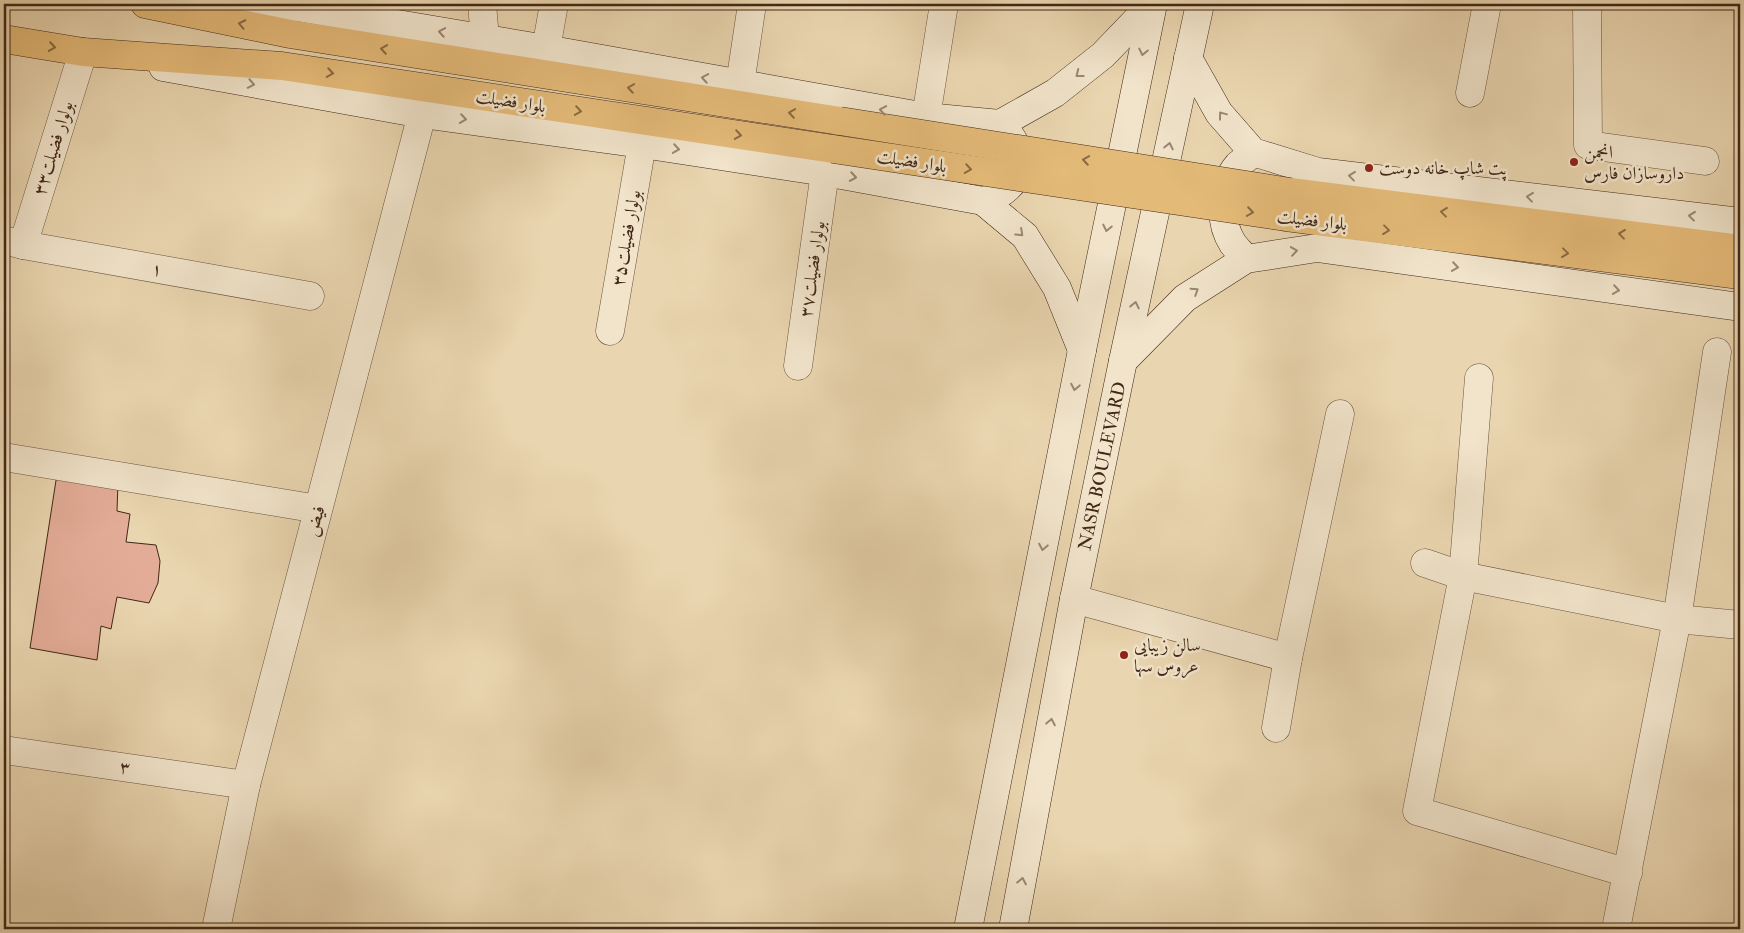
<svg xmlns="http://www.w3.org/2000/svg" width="1744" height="933" font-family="'IM FELL Double Pica',Amiri,serif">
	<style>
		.building { fill: #e3ac97; stroke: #422818 }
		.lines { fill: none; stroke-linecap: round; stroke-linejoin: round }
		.street-casing { stroke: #6c533e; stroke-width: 29 }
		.secondary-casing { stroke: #422818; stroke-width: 29 }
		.primary-casing { stroke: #422818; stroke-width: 29 }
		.street { stroke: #f1e4cb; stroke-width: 28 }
		.secondary { stroke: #f1e4cb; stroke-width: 28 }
		.primary { stroke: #e4ba78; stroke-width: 28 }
		.primary-bridge-casing { stroke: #422818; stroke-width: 29; stroke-linecap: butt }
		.primary-bridge { stroke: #e4ba78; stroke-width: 28 }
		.oneway { stroke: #8b6a43 }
		.oneway2 { stroke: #9a8672 }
		.poi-dot { fill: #8f2418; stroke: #f1e4cb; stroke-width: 2 }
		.labels { text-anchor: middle; stroke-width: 5; stroke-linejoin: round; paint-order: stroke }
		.street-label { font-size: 18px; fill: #422818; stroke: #f1e4cb }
		.poi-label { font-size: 18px; fill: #422818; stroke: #f1e4cb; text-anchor: start }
	</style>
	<rect width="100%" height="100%" fill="#e9d5af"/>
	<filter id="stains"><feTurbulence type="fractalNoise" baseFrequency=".004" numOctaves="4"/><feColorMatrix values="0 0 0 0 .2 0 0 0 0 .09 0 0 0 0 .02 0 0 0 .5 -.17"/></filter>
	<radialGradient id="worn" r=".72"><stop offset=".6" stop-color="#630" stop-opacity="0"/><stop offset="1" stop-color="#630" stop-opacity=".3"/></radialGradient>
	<!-- building -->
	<path class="building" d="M57 474 118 483 117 511 130 514 126 542 156 545 160 561 158 583 149 603 117 597 111 629 101 626 97 660 30 648Z"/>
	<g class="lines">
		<defs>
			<g id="street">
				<path d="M482 4 485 39"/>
				<path d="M1587 4 1588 145 1705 161"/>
				<path d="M546 49 554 4"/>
				<path d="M740 84 752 4"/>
				<path d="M1470 93 1487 4"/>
				<path d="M926 117 944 4"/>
				<path d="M4 240 23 245 310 296"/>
				<path d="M23 245 83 52"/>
				<path d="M610 331 642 144"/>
				<path d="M798 366 825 172"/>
				<path d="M1479 378 1463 576 1417 811 1628 873"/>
				<path d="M4 457 318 509"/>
				<path d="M1425 563 1463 576 1677 619 1740 625"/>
				<path d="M1074 599 1288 658"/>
				<path d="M1276 728 1288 658 1340 414"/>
				<path d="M4 750 246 785"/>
				<path d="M216 929 246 785 422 114"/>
				<path d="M1616 929 1677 619 1717 352"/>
			</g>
			<g id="secondary">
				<path d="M246 4 296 7 546 49 926 117 1000 124"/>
				<path d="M1188 58 1219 113 1253 152 1318 172 1740 222"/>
				<path d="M163 67 422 114 642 144 825 172 983 201C1024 189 1031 153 1000 124"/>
				<path d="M1000 124 1055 93 1103 55 1152 4"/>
				<path d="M983 201 1025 236 1057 288 1082 350"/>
				<path d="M1246 259C1242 254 1237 249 1233 244 1218 221 1220 186 1238 165 1243 161 1249 156 1253 152"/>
				<path d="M1123 361 1185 298 1246 259 1317 248 1740 307"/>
				<path d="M968 929 1082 350 1153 4"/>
				<path d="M1013 929 1074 599 1123 361 1200 4"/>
			</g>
			<g id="primary">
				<path d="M145 4 290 34 840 121"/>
				<path d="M4 39 83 52 282 66 833 149"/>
				<path d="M1290 192 1740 249"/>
				<path d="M1286 217 1740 275"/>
			</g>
		</defs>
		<!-- street casing -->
		<use href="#street" class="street-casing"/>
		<!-- secondary casing -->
		<use href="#secondary" class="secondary-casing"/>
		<!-- primary casing -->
		<use href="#primary" class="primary-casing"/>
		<!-- street -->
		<use href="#street" class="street"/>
		<!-- secondary -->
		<use href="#secondary" class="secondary"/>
		<!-- primary -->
		<use href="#primary" class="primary"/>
		<defs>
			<g id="primary-bridge">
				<path d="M840 121 1290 192"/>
				<path d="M833 149 1286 217"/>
			</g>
		</defs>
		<!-- primary-bridge casing -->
		<use href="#primary-bridge" class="primary-bridge-casing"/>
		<!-- primary-bridge -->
		<use href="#primary-bridge" class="primary-bridge"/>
	</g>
	<!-- one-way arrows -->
	<defs><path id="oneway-chevron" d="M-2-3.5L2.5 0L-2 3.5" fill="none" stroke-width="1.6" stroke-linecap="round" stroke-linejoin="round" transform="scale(1.25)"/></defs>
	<g class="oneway">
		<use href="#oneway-chevron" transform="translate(242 24) rotate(-168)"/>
		<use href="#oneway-chevron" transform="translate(52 47) rotate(9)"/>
		<use href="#oneway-chevron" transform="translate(384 49) rotate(-171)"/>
		<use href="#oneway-chevron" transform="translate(330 73) rotate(9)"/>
		<use href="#oneway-chevron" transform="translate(631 88) rotate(-171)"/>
		<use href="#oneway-chevron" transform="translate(578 111) rotate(9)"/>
		<use href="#oneway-chevron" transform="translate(792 113) rotate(-171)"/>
		<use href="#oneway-chevron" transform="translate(738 135) rotate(9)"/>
		<use href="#oneway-chevron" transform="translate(1086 160) rotate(-171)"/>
		<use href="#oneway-chevron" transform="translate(968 169) rotate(9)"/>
		<use href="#oneway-chevron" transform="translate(1250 212) rotate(9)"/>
		<use href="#oneway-chevron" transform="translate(1444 212) rotate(-173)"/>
		<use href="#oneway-chevron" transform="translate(1386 230) rotate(7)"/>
		<use href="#oneway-chevron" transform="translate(1622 234) rotate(-173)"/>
		<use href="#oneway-chevron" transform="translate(1565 253) rotate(7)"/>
	</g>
	<g class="oneway2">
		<use href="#oneway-chevron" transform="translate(442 32) rotate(-170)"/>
		<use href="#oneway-chevron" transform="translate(1143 52) rotate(102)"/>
		<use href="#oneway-chevron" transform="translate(1079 74) rotate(142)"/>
		<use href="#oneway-chevron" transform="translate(705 78) rotate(-170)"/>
		<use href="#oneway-chevron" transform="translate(251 84) rotate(11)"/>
		<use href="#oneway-chevron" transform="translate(883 110) rotate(-170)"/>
		<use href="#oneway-chevron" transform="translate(1222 115) rotate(-127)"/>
		<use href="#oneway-chevron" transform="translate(463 119) rotate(8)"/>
		<use href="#oneway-chevron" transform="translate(1169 146) rotate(-78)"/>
		<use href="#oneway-chevron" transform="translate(676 149) rotate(9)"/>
		<use href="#oneway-chevron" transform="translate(1352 176) rotate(-173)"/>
		<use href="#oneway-chevron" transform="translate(853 177) rotate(10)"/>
		<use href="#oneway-chevron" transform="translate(1530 197) rotate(-173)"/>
		<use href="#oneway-chevron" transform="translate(1692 216) rotate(-173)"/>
		<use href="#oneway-chevron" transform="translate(1107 228) rotate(102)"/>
		<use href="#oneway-chevron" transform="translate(1020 233) rotate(43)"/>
		<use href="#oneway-chevron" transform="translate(1294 251) rotate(-8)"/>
		<use href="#oneway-chevron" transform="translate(1455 267) rotate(8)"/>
		<use href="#oneway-chevron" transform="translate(1616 290) rotate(8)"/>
		<use href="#oneway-chevron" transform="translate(1195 291) rotate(-33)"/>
		<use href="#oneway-chevron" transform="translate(1135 305) rotate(-78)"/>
		<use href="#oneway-chevron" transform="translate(1075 387) rotate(101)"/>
		<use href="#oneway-chevron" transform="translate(1043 547) rotate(101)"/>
		<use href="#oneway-chevron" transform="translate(1051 722) rotate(-79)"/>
		<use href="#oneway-chevron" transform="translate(1022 881) rotate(-79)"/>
	</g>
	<!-- markers -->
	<g class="poi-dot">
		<circle cx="1574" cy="162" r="5"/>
		<circle cx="1369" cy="168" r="5"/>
		<circle cx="1124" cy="655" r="5"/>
	</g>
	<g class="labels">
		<!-- street labels -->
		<g class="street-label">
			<text transform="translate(511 101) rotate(9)" y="6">بلوار فضیلت</text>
			<text transform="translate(53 148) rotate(-73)" y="6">بولوار فضیلت۳۳</text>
			<text transform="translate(912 161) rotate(9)" y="6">بلوار فضیلت</text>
			<text transform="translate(1312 220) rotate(7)" y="6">بلوار فضیلت</text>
			<text transform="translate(626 238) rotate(-80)" y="6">بولوار فضیلت۳۵</text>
			<text transform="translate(157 269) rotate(10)" y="6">۱</text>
			<text transform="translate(812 269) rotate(-82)" y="6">بولوار فضیلت۳۷</text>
			<text transform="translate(1102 466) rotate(-78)" y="6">NASR BOULEVARD</text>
			<text transform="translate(315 521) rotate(-75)" y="6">فیض</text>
			<text transform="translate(125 767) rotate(8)" y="6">۳</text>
		</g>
		<!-- poi labels -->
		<g class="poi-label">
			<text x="1584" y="158">انجمن<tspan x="1584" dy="21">داروسازان فارس</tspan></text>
			<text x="1379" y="174">پت شاپ خانه دوست</text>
			<text x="1134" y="651">سالن زیبایی<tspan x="1134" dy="21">عروس سها</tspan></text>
		</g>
	</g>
	<!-- margin -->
	<rect width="1744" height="933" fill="none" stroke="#e9d5af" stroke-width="20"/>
	<rect x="5" y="5" width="1734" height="923" fill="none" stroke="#422818" stroke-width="2.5"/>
	<rect x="10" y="10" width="1724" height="913" fill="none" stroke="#422818"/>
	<rect width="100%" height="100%" filter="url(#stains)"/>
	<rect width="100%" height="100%" fill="url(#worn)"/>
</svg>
